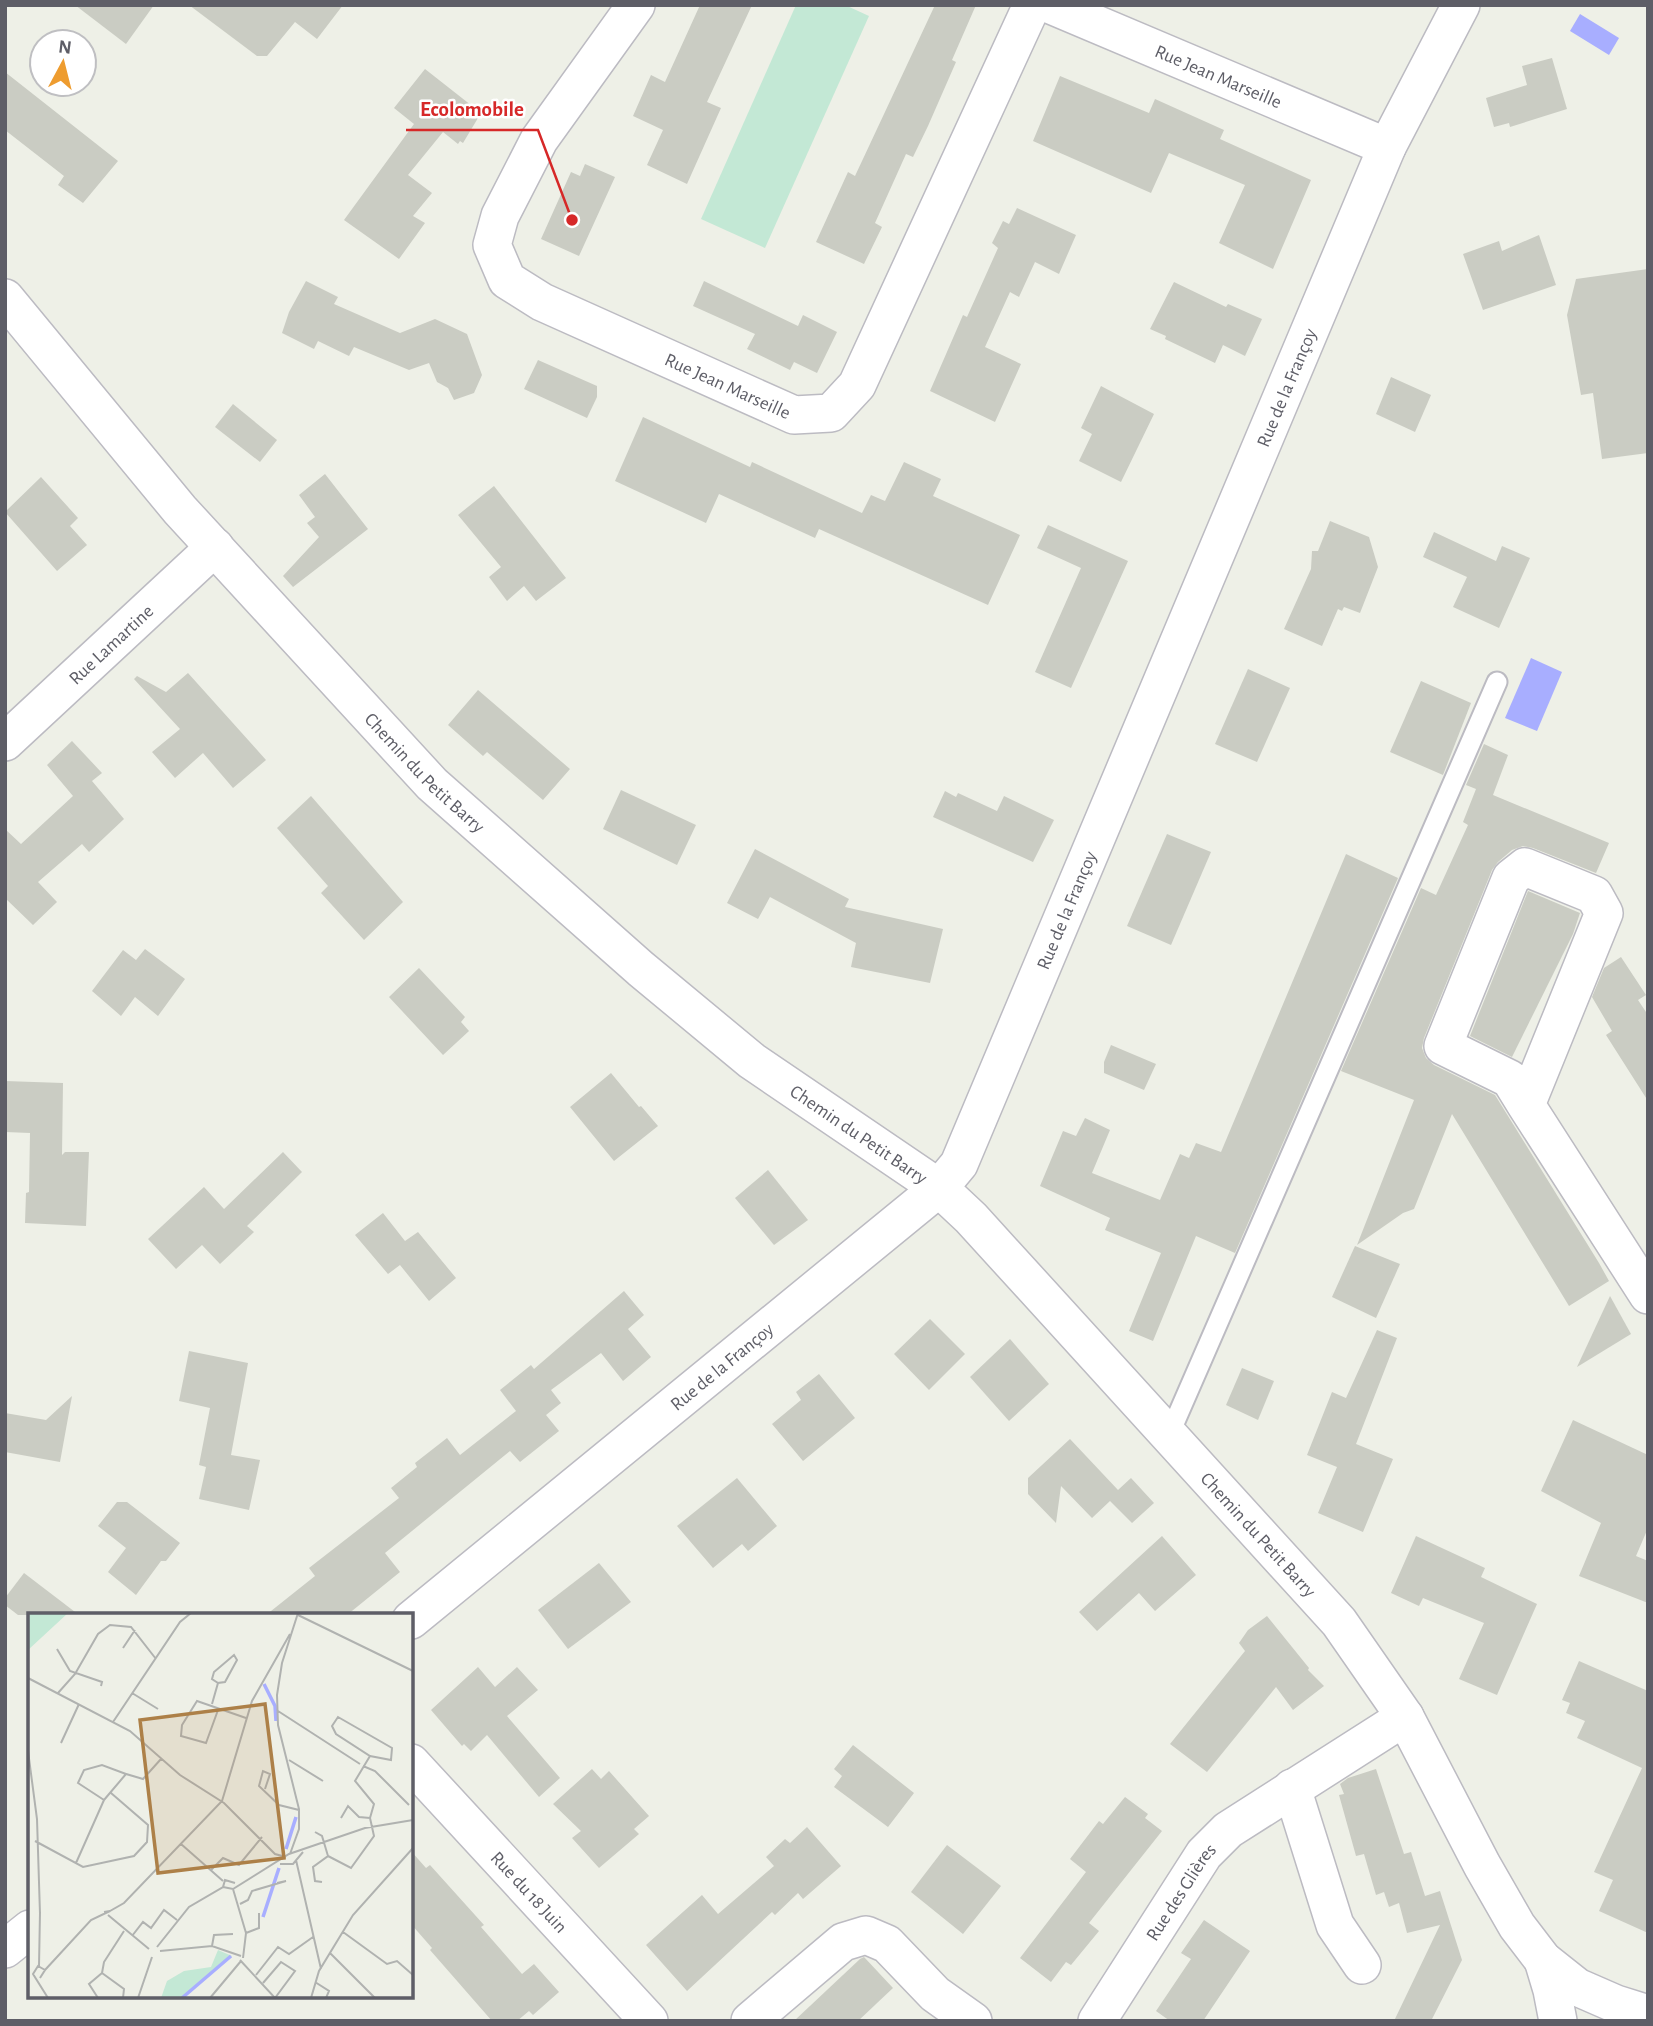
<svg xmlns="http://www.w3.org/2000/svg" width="1653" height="2026" font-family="'Alegreya Sans',sans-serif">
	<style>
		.green { fill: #c3e8d5 }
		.water { fill: #a8aeff }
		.building { fill: #caccc3 }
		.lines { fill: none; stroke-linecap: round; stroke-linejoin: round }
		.service-casing { stroke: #bcbbc2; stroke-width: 23 }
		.minor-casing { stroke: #bcbbc2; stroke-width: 40 }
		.service { stroke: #fff; stroke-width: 19 }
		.minor { stroke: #fff; stroke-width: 37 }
		.labels { text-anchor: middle; stroke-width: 5; stroke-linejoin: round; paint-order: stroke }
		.street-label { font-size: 19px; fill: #5e5e67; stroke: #fff }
		.inset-river { fill: none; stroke: #a8aeff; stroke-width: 3.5 }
		.inset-road { fill: none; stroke: #b0b2b0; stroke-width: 2 }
		.view { fill: #ad8048; fill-opacity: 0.15; stroke: #ad8048; stroke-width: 3.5 }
		.inset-edge { fill: none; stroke: #5e5e67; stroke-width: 3.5 }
		.leader { fill: none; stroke: #d62828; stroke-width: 2.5 }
		.callout-dot { fill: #d62828; stroke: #fff; stroke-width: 2.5 }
		.callout-label { font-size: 21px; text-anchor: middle; font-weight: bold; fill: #d62828; stroke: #fff; stroke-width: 5; stroke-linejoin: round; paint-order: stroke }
	</style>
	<rect width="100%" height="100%" fill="#eef0e7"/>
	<!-- green -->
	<path class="green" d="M796 5H845L869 16 765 248 701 219Z"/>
	<!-- water -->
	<g class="water">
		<path d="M1580 14 1619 38 1609 55 1570 31Z"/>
		<path d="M1531 658 1562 672 1537 731 1505 718Z"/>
	</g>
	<!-- building -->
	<g class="building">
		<path d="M75 5H154L126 44Z"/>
		<path d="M189 5H343L317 39 295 22 267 56H257Z"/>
		<path d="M700 5H752L707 102 721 108 687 184 647 165 663 130 633 116 651 75 665 82Z"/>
		<path d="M935 5H976L952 60 956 62 928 126 913 157 906 154 875 223 882 227 864 264 816 242 848 172 855 176Z"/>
		<path d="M1552 58 1567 109 1510 127 1509 123 1494 127 1486 98 1527 85 1522 66Z"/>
		<path d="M425 69 481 113 463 143 460 141 458 144 443 132 408 175 432 193 413 216 425 223 399 259 344 220 414 124 394 108Z"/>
		<path d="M5 72 118 161 83 203 58 185 64 176 5 130Z"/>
		<path d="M1060 76 1149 113 1155 99 1224 130 1220 139 1311 180 1273 269 1219 243 1245 185 1169 153 1151 193 1033 141Z"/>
		<path d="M585 164 615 177 579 256 541 239 571 172 580 176Z"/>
		<path d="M1017 208 1076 235 1059 274 1035 262 1019 297 1010 292 985 347 1021 364 995 422 930 391 963 315 967 317 998 248 992 243 1003 221 1009 224Z"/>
		<path d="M1539 235 1556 285 1483 310 1463 254 1499 241 1502 251Z"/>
		<path d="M1648 269V453L1602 459 1593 393 1581 395 1567 315 1576 279Z"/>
		<path d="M306 281 338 297 334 304 400 333 435 319 467 334 482 375 474 393 454 400 448 388 437 382 429 363 409 370 354 347 349 356 318 341 314 349 282 333 289 312Z"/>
		<path d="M704 281 798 326 803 315 837 332 817 373 794 362 790 370 747 349 755 334 693 306Z"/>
		<path d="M1174 282 1226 307 1228 304 1262 319 1245 356 1223 345 1215 363 1165 339 1166 336 1150 329Z"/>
		<path d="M538 360 597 386V397L587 418 524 389Z"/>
		<path d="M1391 377 1431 395 1415 432 1376 414Z"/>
		<path d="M1101 386 1154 414 1121 482 1079 461 1092 434 1081 428Z"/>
		<path d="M233 404 277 440 260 462 215 427Z"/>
		<path d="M643 417 750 467 752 462 862 513 871 495 885 501 904 462 941 479 933 496 1020 535 988 605 819 529 815 538 719 494 706 523 615 481Z"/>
		<path d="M325 474 368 529 293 587 283 576 319 537 307 523 315 517 299 495Z"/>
		<path d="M41 477 78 518 70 526 87 545 57 571 5 512Z"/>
		<path d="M494 486 566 578 536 601 524 586 507 601 489 577 501 567 458 515Z"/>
		<path d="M1330 521 1369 537 1378 567 1360 613 1344 607 1342 611 1338 609 1322 646 1284 629 1311 569 1312 551H1318Z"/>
		<path d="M1048 525 1128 561 1071 688 1035 672 1081 568 1037 548Z"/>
		<path d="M1434 532 1496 561 1502 546 1530 558 1499 628 1453 607 1467 577 1423 557Z"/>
		<path d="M1248 669 1290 688 1257 762 1215 744Z"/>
		<path d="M188 673 266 760 233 788 203 753 175 778 152 752 180 729 134 679 137 676 166 692Z"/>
		<path d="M1421 681 1471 703 1443 775 1390 752Z"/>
		<path d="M478 690 570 769 543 800 487 752 483 756 448 725Z"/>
		<path d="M72 741 102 773 92 781 124 819 89 852 82 844 38 882 57 902 33 925 5 898V829L21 844 73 796 47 765Z"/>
		<path d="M1484 744 1508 755 1493 795 1609 843 1596 873 1533 848 1523 846 1512 850 1498 862 1492 870 1424 1038 1422 1048 1426 1058 1434 1065 1495 1095 1599 1263 1609 1281 1569 1306 1452 1114 1414 1209 1403 1213 1357 1245 1414 1100 1341 1071 1421 888 1436 895 1468 825 1463 822 1476 789 1466 785Z"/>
		<path d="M621 790 696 825 677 865 603 829Z"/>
		<path d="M945 791 956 797 958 793 997 811 1004 796 1054 820 1033 862 933 817Z"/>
		<path d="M311 796 403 902 364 940 321 893 328 886 277 828Z"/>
		<path d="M1167 834 1211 852 1171 945 1127 926Z"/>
		<path d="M755 849 849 899 845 907 943 929 930 983 851 967 856 943 770 897 758 919 727 903Z"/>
		<path d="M1346 854 1398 878 1235 1253 1196 1236 1153 1341 1129 1331 1161 1253 1105 1230 1110 1218 1040 1186 1063 1131 1076 1136 1085 1118 1110 1130 1092 1173 1160 1200 1180 1154 1189 1158 1196 1143 1221 1152Z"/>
		<path d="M1528 891 1580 913 1573 934 1512 1057 1470 1036Z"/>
		<path d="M145 949 185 979 158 1016 135 997 121 1016 92 991 123 950 136 960Z"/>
		<path d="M1621 957 1646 995 1638 1000 1648 1015V1101L1606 1035 1612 1031 1592 997 1604 968Z"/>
		<path d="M419 968 465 1017 461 1022 469 1031 443 1055 389 997Z"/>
		<path d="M1111 1045 1156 1064 1144 1090 1104 1073V1062Z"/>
		<path d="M611 1073 639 1107 641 1106 658 1126 614 1161 570 1107Z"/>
		<path d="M5 1081 63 1083 62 1155 65 1152H89L86 1226 25 1223 26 1193 29 1192 30 1133 5 1132Z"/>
		<path d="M283 1152 302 1172 247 1226 254 1232 220 1264 202 1245 176 1269 148 1239 204 1187 224 1209Z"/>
		<path d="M768 1170 808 1220 774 1245 735 1198Z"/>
		<path d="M383 1213 405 1241 418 1232 456 1278 429 1301 400 1265 388 1274 355 1235Z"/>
		<path d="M1355 1246 1400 1264 1376 1318 1332 1297Z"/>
		<path d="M624 1291 644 1315 628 1329 651 1357 623 1381 601 1353 551 1390 561 1403 546 1415 559 1431 520 1462 510 1451 385 1553 400 1572 347 1615H266L315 1576 309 1568 399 1498 391 1488 417 1467 415 1463 447 1438 460 1455 516 1411 500 1390 531 1365 534 1369Z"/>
		<path d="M1610 1296 1631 1334 1577 1367Z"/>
		<path d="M930 1319 965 1354 929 1390 894 1354Z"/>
		<path d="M1377 1330 1397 1338 1356 1444 1393 1459 1363 1532 1318 1513 1337 1467 1307 1455 1332 1392 1346 1398Z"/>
		<path d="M1010 1339 1049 1384 1009 1421 970 1377Z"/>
		<path d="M189 1351 248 1363 231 1455 260 1460 249 1510 199 1499 206 1467 199 1465 210 1408 179 1401Z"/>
		<path d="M1242 1368 1274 1381 1258 1420 1226 1405Z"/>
		<path d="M819 1374 855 1418 803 1461 772 1424 801 1400 796 1392Z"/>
		<path d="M72 1396 60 1462 5 1452V1413L46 1420Z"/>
		<path d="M1573 1420 1648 1455V1528L1636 1556 1648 1561V1603L1579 1576 1601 1523 1541 1491Z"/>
		<path d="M1070 1439 1118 1490 1131 1478 1154 1503 1132 1523 1110 1501 1092 1518 1061 1486 1056 1523 1028 1494V1478Z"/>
		<path d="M737 1478 777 1526 748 1551 742 1544 713 1568 677 1526Z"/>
		<path d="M117 1502H127L180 1543 166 1561H161L136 1595 108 1572 126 1548 98 1526Z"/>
		<path d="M1162 1536 1196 1575 1155 1611 1139 1593 1097 1631 1079 1612Z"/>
		<path d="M1416 1536 1485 1568 1481 1577 1537 1604 1497 1695 1459 1679 1484 1623 1423 1598 1419 1606 1391 1593Z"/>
		<path d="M599 1563 631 1602 568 1649 538 1610Z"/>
		<path d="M24 1573 79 1615H18L5 1605V1598Z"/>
		<path d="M1267 1616 1309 1668 1308 1670 1324 1686 1293 1710 1276 1687 1207 1772 1170 1744 1245 1651 1239 1643 1248 1630Z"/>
		<path d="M1579 1661 1648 1691V1933L1599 1911 1613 1880 1594 1872 1642 1768 1577 1738 1585 1721 1566 1713 1570 1703 1562 1700Z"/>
		<path d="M478 1667 495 1687 517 1667 538 1690 507 1716 560 1778 539 1797 487 1735 471 1751 464 1744 462 1746 431 1710Z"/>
		<path d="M853 1745 914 1793 888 1827 834 1787 842 1776 834 1769Z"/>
		<path d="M592 1769 601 1779 609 1771 649 1816 634 1829 639 1834 599 1868 572 1838 581 1831 553 1804Z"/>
		<path d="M1376 1769 1404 1854 1411 1852 1425 1896 1440 1891 1462 1960 1431 2021H1394L1440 1925 1407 1933 1399 1903 1389 1907 1384 1892 1376 1895 1364 1854 1356 1856 1339 1795 1344 1794 1340 1784 1348 1778Z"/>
		<path d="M1125 1797 1148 1814 1145 1818 1162 1831 1089 1923 1099 1931 1071 1965 1066 1962 1051 1982 1020 1958 1086 1872 1070 1859 1099 1821 1103 1824Z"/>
		<path d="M807 1827 841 1866 803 1899 798 1893 775 1915 772 1912 687 1991 646 1945 702 1895 718 1914 774 1866 766 1857 785 1839 790 1843Z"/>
		<path d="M947 1845 1001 1886 963 1934 911 1892Z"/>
		<path d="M411 1851 426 1868 430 1865 484 1925 481 1927 522 1974 534 1964 559 1992 533 2015 529 2011 517 2021H492L430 1950 432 1948 411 1924Z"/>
		<path d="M1204 1920 1250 1951 1203 2021H1170L1156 2011 1191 1959 1181 1953Z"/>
		<path d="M864 1957 893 1988 858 2021H794L860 1959Z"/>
	</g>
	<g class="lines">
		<defs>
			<path id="service" d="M1169 1435 1497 682"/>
			<g id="minor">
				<path id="s1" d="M636 5 539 140 500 216 492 245 507 280 542 302 794 415 831 413 857 385 1032 5"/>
				<path id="s2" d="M1051 5 1387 147"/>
				<path id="s3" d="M5 298 180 510 432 784 641 969 752 1061 939 1188 971 1218 1339 1622 1405 1717 1482 1865 1517 1926 1543 1960 1577 1987 1616 2004 1648 2014"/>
				<path id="s4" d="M5 742 215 547"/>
				<path d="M1526 1105 1604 913 1594 895 1525 867 1511 878 1443 1046 1510 1079 1526 1105 1648 1295"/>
				<path id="s5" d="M411 1620 939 1188 959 1164 1387 147 1461 5"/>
				<path id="s6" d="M411 1763 649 2021"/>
				<path d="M1292 1788 1335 1925 1362 1965"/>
				<path d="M5 1949 30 1929"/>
				<path d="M1543 1960 1552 1990 1558 2021"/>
				<path d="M750 2021 843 1942 866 1935 887 1944 935 1994 973 2021"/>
				<path id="s7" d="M1097 2021 1204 1854 1228 1830 1405 1717"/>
			</g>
		</defs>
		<!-- service casing -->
		<use href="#service" class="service-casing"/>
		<!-- minor casing -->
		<use href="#minor" class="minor-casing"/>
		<!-- service -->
		<use href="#service" class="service"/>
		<!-- minor -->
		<use href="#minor" class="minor"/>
	</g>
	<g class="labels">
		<!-- street labels -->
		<g class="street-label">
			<text dy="7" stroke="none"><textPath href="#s2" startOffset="182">Rue Jean Marseille</textPath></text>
			<text dy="7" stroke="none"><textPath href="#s1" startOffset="565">Rue Jean Marseille</textPath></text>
			<text dy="7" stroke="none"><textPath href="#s5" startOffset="1556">Rue de la Françoy</textPath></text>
			<text dy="7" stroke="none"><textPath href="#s4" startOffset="144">Rue Lamartine</textPath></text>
			<text dy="7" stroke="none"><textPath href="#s3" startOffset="634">Chemin du Petit Barry</textPath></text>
			<text dy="7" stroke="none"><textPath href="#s5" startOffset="989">Rue de la Françoy</textPath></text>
			<text dy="7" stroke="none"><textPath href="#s3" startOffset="1200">Chemin du Petit Barry</textPath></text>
			<text dy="7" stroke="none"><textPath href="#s5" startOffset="401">Rue de la Françoy</textPath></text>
			<text dy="7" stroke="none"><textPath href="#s3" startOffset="1768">Chemin du Petit Barry</textPath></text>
			<text dy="7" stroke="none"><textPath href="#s6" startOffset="175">Rue du 18 Juin</textPath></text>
			<text dy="7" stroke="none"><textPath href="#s7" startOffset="154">Rue des Glières</textPath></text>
		</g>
	</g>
	<!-- overview -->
	<g transform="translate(28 1613)">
		<rect width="385" height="385" fill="#eef0e7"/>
		<path d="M0 0H40L0 37ZM190 337 204 343 154 385H133L139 368 156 358 183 354Z" fill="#c3e8d5"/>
		<path class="inset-river" d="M236 71 247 93 248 108M258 236 268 204M235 304 251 255M154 385 203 343"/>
		<path class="inset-road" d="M270 2 385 58M95 35 107 17M29 36 42 58 74 69 73 73M0 65 102 118 152 162 196 190 247 241 258 244M30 80 47 61 70 21 82 12 103 14 128 46M104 80 130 96M184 91 190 70 197 69 209 47 206 42 186 59 184 66 190 70M190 97 178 130 153 123 154 112 169 88 218 105M250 98 332 151M310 104 364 135 363 147 342 143 308 121 304 113ZM85 109 152 9 163 0M33 130 51 91M0 138 9 206 12 301M261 147 295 168M335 153 347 158 381 192M237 176 242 161 235 158 231 173 251 192 271 197M76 187 50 170 56 157 74 152 98 161M76 187 98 161 115 166 133 146M313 205 320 193 331 204 342 205M287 219 294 223 300 243 285 254 287 268 294 269M7 228 55 254 106 243 119 229 120 212 83 180M153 231 195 268M262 241 271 216V196L250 112 249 82 254 50 270 0M300 243 323 255 346 223 342 205 346 191 327 168 342 143M268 247 293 356M48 250 76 187M252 251H265L275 239M183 257 195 245 211 252 234 224M195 274 205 276 261 241 337 215 385 207M205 276 218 320 215 345M212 291 220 287 224 278 258 268 249 270M82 298 96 290 194 188 224 88 262 21M80 302 121 336M315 319 359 351 369 348 385 362M218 320 231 315V300M104 323 115 309 123 315 136 297 149 307M184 333 186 322 205 321M129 334 161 294 195 274 197 267 207 270M132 338 184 333 213 343M302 340 347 385M212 347 247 385 267 358 253 349 235 370M11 353 12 299M17 357 63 307 82 298 76 299M74 360 76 349 96 318M74 360 96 376 95 385M228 362 250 334 261 341 285 324M12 365 17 357 10 353 5 361 20 385M287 369 301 378 298 385M70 385 61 371 74 360M110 385 124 344M182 385 213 348M283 385 291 358 325 302 385 235"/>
		<path class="view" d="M237 91 256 245 130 260 112 107Z"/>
		<rect width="385" height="385" class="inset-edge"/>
	</g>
	<!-- callouts -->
	<path class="leader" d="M572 220L538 130H406"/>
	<circle class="callout-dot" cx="572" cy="220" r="7"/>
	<g class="callout-label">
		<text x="472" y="116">Ecolomobile</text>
	</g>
	<!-- border -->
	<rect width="1653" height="2026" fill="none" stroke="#5e5e67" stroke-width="14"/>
	<!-- north arrow -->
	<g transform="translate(63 63) rotate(7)"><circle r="33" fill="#ffffff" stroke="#bfbfc2" stroke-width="2"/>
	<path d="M0-5L12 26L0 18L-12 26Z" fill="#ee9c2f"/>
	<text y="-10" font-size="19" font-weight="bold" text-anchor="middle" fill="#5e5e67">N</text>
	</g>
</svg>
